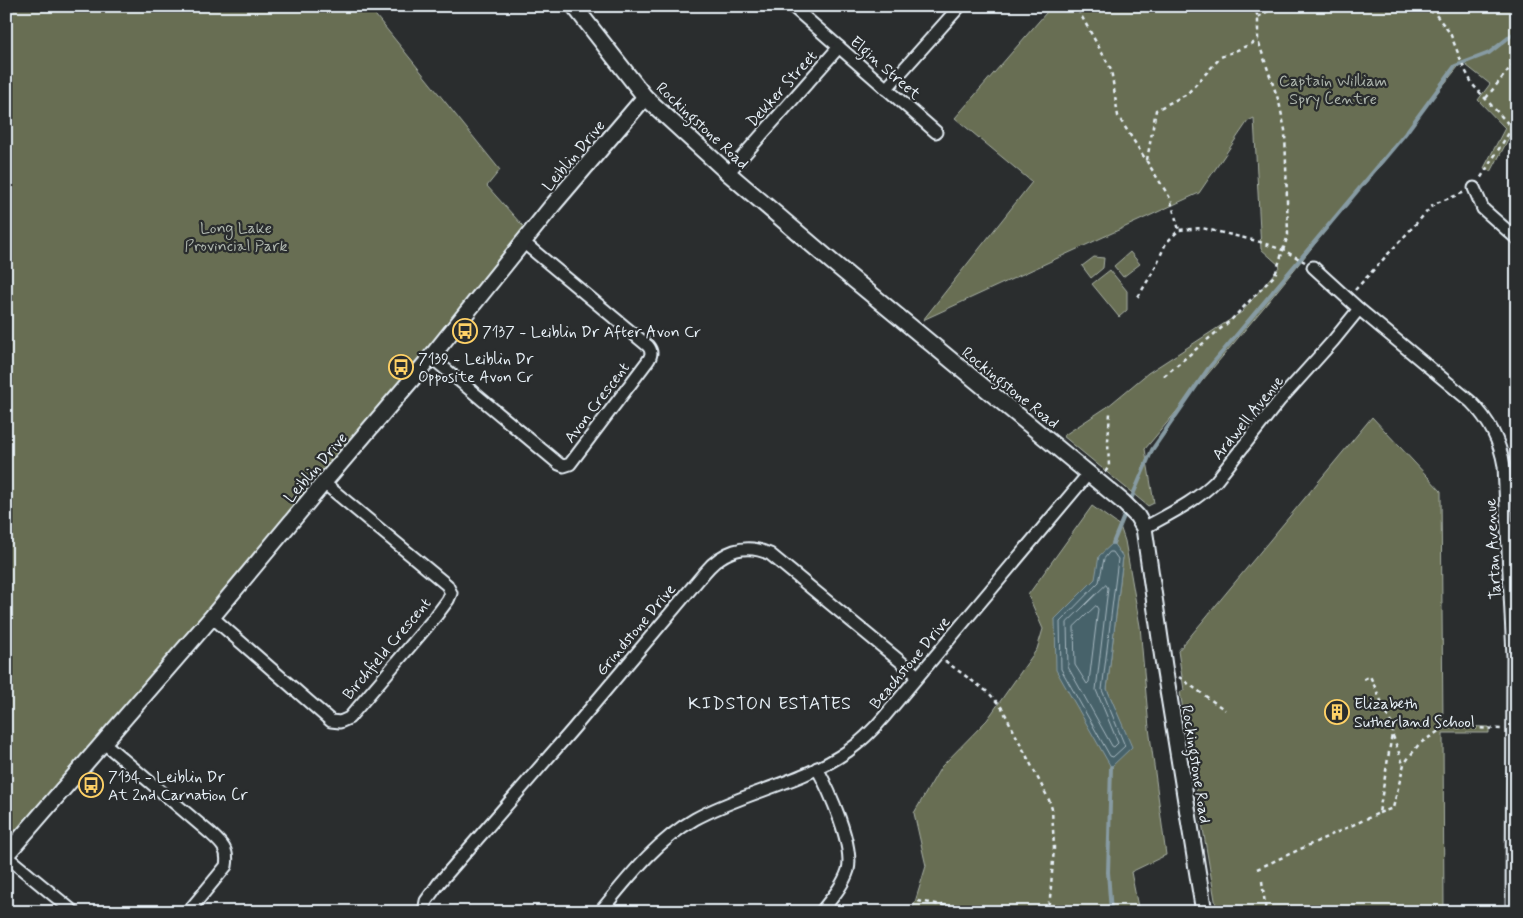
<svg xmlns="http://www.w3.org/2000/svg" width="1523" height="918" font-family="Mynerve,sans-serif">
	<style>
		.green { fill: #686e53; stroke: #a8b0a6; fill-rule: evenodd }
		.water { fill: #46626b; stroke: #879ba3 }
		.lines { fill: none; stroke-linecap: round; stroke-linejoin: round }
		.shore { stroke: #a7b8c0; stroke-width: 1 }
		.stream { stroke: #879ba3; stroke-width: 4 }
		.street-casing { stroke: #e8f1f8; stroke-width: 15 }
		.secondary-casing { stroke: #e8f1f8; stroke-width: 19 }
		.path { stroke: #e8f1f8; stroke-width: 2.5; stroke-dasharray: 4 4; stroke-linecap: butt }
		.street { stroke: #2a2d2e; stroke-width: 11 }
		.secondary { stroke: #2a2d2e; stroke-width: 15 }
		.labels { text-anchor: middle; stroke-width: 4.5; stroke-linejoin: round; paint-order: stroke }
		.street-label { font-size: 16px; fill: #e8f1f8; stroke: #2a2d2e }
		.park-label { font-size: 16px; fill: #aeb6ae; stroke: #2a2d2e }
		.poi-label { font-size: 16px; fill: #e8f1f8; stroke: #2a2d2e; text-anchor: start }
		.neighbourhood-label { font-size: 18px; letter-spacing: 1px; fill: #e8f1f8; stroke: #2a2d2e }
	</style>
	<rect width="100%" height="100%" fill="#2a2d2e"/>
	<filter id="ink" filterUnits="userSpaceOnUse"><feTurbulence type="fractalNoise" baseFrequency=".02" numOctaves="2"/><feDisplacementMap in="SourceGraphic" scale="10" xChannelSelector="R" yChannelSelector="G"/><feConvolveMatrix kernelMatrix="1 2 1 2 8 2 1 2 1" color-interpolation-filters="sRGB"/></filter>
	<g filter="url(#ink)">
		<!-- green -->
		<g class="green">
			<path d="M6 6H368L500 170 487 186 530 234 6 855Z"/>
			<path d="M1052 6H1517V131L1514 128 1491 172 1484 168 1505 128 1478 100 1490 84 1462 62 1264 307 1145 449 1154 503 1148 506 1063 436 1107 407 1148 373 1242 312 1280 266 1261 249 1254 118 1248 121 1199 193 923 320 1032 182 955 118Z"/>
			<path d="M1130 252 1140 264 1123 277 1114 266Z"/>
			<path d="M1094 257 1104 258 1103 268 1091 278 1082 266Z"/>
			<path d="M1110 270 1127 291V310L1119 317 1092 284Z"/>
			<path d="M1372 417 1441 491 1443 726 1489 727V733H1443L1444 912H1217L1180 692 1184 690 1178 651Z"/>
			<path d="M1092 506 1120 526 1125 541 1140 626 1149 728 1166 855 1131 872 1139 912H912L926 866 914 813 941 767 987 720 1037 649 1043 629 1028 595ZM1123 557 1107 689 1131 747 1055 619 1095 579Z"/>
		</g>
		<!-- water -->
		<path class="water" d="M1113 543 1123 557 1107 689 1132 747 1111 767 1056 670 1055 619 1095 579 1099 556Z"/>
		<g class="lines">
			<!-- shore -->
			<g class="shore">
				<path d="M1110 552H1113L1118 559 1102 690 1125 746 1113 757 1110 756 1061 669 1060 622 1099 582 1104 559Z"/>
				<path d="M1106 585 1108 588 1096 690 1118 743 1114 747 1112 746 1068 667 1067 623Z"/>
				<path d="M1096 606 1098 609 1089 682 1087 684 1075 665 1074 627Z"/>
			</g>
			<!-- stream -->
			<g class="stream">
				<path d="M1129 504 1152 450 1208 369 1405 134 1455 66 1489 53 1517 31"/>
				<path d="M1113 543 1126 511"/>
				<path d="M1111 767 1108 872 1111 912"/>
			</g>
			<defs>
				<g id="street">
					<path d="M792 6 936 132"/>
					<path d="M886 89 960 6"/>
					<path d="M728 173 839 47"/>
					<path d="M1474 188 1483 209 1517 239"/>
					<path d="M1313 267 1359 309 1471 402C1489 420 1500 441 1504 466L1513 656 1512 912"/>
					<path d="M431 357 559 464 564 466 570 464 647 362C651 357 653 352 648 346L523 242"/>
					<path d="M1144 528C1169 514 1195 502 1216 481L1279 401 1333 341 1359 309"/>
					<path d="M212 617 331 721 340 722 349 718 436 616 448 600 451 593 447 585 324 483"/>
					<path d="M104 743 211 834C222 844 229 850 226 866L188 912"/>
					<path d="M817 768C829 790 854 845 848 870 843 886 831 899 821 912"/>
					<path d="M6 856 74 912"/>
					<path d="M424 912 426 901 439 883 573 729 705 572C722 552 744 542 770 554L918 676"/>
					<path d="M600 912C628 878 656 841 695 819 744 792 802 783 848 751 862 741 873 730 884 717L1089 473"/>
				</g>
				<g id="secondary">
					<path d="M574 6 645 97 728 173 831 261 1123 502 1137 516 1144 528 1164 666 1204 912"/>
					<path d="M6 855 212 617 326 480 431 357 552 206 645 97"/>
				</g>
			</defs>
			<!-- street casing -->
			<use href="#street" class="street-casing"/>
			<!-- secondary casing -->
			<use href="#secondary" class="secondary-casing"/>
			<!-- path -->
			<g class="path">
				<path d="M1423 6 1436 15 1450 33 1464 68 1473 85 1512 128 1480 179"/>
				<path d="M1078 10 1111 69 1118 116 1170 198 1179 230"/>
				<path d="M1258 17 1277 6"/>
				<path d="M1486 98 1517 59"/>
				<path d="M1147 160 1156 110 1187 94 1221 57 1258 41"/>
				<path d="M1355 290 1434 204 1465 192"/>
				<path d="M1138 297 1154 270 1166 243 1179 230 1202 228 1257 241 1283 250 1305 262"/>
				<path d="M1164 376 1231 320 1275 275 1288 235 1285 130 1279 102 1258 41V17L1254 6"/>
				<path d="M1105 472 1109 467 1108 441 1110 413"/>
				<path d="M945 661 989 693 1002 708 1049 800 1052 809 1054 848 1050 898 1048 906 1043 912"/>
				<path d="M1179 677 1225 710"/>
				<path d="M1393 736 1403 764"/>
				<path d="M1379 813 1393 808 1404 764 1419 744 1445 727 1501 729"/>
				<path d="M1257 869 1379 813 1393 728 1370 676 1364 679"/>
				<path d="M1262 881 1266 912"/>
				<path d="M918 901 985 912"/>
			</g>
			<!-- street -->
			<use href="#street" class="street"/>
			<!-- secondary -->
			<use href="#secondary" class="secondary"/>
		</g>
	</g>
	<!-- icons -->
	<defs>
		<symbol id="bus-ring" viewBox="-11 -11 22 22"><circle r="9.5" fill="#2a2d2e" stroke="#ffd166" stroke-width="1.5"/><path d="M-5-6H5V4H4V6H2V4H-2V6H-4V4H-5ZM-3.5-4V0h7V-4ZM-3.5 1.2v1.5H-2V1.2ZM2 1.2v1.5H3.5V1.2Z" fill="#ffd166"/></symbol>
		<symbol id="building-ring" viewBox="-11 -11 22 22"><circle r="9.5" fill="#2a2d2e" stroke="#ffd166" stroke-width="1.5"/><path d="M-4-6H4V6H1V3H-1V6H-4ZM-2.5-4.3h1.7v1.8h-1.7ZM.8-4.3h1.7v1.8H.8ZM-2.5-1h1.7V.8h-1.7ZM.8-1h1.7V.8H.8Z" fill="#ffd166"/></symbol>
	</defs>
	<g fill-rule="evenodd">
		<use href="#bus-ring" x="451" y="317" width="28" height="28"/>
		<use href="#bus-ring" x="387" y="353" width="28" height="28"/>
		<use href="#building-ring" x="1323" y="698" width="28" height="28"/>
		<use href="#bus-ring" x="77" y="771" width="28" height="28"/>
	</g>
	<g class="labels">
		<!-- street labels -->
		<g class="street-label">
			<text transform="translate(886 67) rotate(41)" y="6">Elgin Street</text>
			<text transform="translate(781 88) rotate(-48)" y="6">Dekker Street</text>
			<text transform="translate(703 125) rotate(43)" y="6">Rockingstone Road</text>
			<text transform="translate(573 155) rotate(-50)" y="6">Leiblin Drive</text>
			<text transform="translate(1011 387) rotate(39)" y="6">Rockingstone Road</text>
			<text transform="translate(596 402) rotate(-53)" y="6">Avon Crescent</text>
			<text transform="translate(1247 417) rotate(-51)" y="6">Ardwell Avenue</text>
			<text transform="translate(315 467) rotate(-49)" y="6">Leiblin Drive</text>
			<text transform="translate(1492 549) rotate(-93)" y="6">Tartan Avenue</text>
			<text transform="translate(635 629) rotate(-50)" y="6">Grindstone Drive</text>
			<text transform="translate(386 648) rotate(-50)" y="6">Birchfield Crescent</text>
			<text transform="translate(909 662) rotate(-50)" y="6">Beachstone Drive</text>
			<text transform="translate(1197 764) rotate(81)" y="6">Rockingstone Road</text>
		</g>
		<!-- park labels -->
		<g class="park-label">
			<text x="1333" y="86">Captain William<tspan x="1333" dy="18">Spry Centre</tspan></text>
			<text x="236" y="233">Long Lake<tspan x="236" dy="18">Provincial Park</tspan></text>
		</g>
		<!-- poi labels -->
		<g class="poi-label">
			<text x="482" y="337">7137 - Leiblin Dr After Avon Cr</text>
			<text x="418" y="364">7139 - Leiblin Dr<tspan x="418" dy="18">Opposite Avon Cr</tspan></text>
			<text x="1354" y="709">Elizabeth<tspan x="1354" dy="18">Sutherland School</tspan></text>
			<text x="108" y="782">7134 - Leiblin Dr<tspan x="108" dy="18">At 2nd Carnation Cr</tspan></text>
		</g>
		<!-- neighbourhood labels -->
		<g class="neighbourhood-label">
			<text x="770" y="709">KIDSTON ESTATES</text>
		</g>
	</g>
	<!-- margin -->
	<rect width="1523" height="918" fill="none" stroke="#2a2d2e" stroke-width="25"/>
	<rect x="12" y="12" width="1498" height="893" fill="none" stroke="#e8f1f8" stroke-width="2" filter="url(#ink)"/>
</svg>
